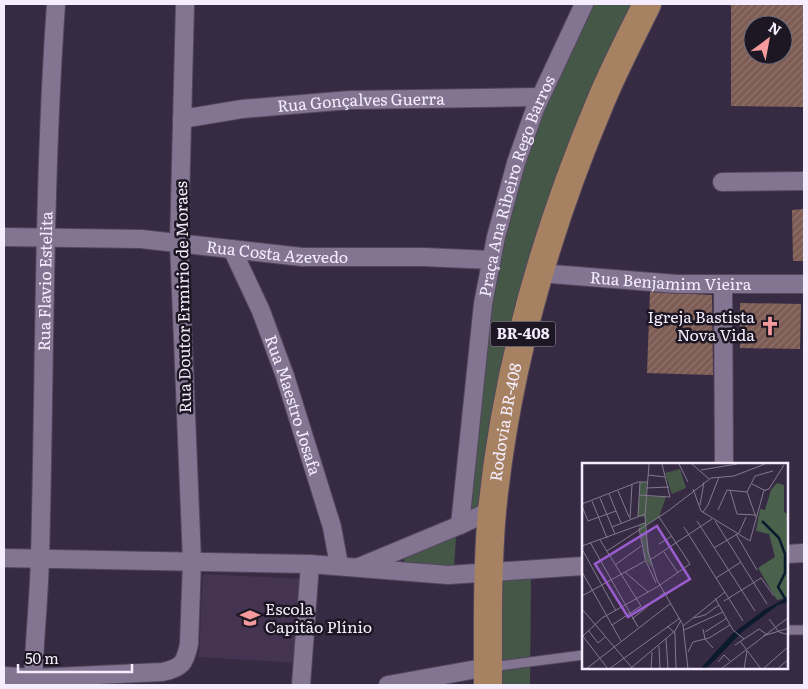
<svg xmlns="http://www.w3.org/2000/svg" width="808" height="689" font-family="Literata,serif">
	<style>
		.built { fill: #443452 }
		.green { fill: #455747 }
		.building { fill: url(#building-hatch); fill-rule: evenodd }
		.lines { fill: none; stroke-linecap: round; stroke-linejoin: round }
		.lane-casing { stroke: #52475d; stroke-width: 11 }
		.street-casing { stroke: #52475d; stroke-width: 20 }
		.primary-casing { stroke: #52475d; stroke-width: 30 }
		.lane { stroke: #837592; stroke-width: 9 }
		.street { stroke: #837592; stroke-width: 18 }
		.primary { stroke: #a78262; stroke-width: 28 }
		.labels { text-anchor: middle; stroke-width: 5; stroke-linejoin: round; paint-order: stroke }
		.shield { fill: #1c1722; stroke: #b4adbb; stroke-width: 1 }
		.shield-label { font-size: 15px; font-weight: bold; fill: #f5edfd }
		.street-label { font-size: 16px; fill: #f5edfd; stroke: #1c1722 }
		.poi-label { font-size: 16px; fill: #f5edfd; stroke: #1c1722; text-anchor: end }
		.inset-river { fill: none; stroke: #0b1a2e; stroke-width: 2.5 }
		.inset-road { fill: none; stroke: #83798e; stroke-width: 1 }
		.view { fill: #9a5cce; fill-opacity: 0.15; stroke: #9a5cce; stroke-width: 2.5 }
		.inset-edge { fill: none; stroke: #f5edfd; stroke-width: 2.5 }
	</style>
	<defs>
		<pattern id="building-hatch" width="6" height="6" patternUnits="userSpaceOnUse" patternTransform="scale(1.25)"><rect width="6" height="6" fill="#7d5c54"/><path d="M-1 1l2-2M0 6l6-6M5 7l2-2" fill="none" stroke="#90746e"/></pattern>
	</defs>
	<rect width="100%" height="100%" fill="#372b44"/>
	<!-- built -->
	<path class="built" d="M203 574 301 579 297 663 199 657Z"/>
	<!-- green -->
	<g class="green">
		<path d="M584 4H647L539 273 492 510 460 525 472 397 516 163Z"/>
		<path d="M456 537 454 569 405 567 404 558 445 539Z"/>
		<path d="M531 577 530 685H488V580Z"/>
	</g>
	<!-- building -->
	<g class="building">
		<path d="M731 4H804V107L731 106ZM753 25H783V55H753Z"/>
		<path d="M804 209V261H793L792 210Z"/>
		<path d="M650 292 712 295 713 375 647 373Z"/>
		<path d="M740 303 801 304 800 349 740 348Z"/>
	</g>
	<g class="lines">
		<defs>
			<g id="lane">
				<path d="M787 630H804"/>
				<path d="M491 667 583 655"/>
			</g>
			<g id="street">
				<path id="s1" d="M182 119 242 109 350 100 540 97"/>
				<path d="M722 182 804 181"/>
				<path id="s2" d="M4 237 141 239 302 257H424L491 260"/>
				<path id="s3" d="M232 249 261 311 285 376 332 527 339 565"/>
				<path id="s4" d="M539 273 677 284H804"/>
				<path d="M723 284 724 464"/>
				<path id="s5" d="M460 525 483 304 496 237 516 163 535 109 584 4"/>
				<path d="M787 554 804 553"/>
				<path d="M4 558 310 564 448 575 583 566"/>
				<path d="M359 567 460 525 492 510"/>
				<path d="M4 676 33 678 162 672C182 668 185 663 189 644L192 561 179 243 185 4"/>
				<path id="s6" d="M33 685C34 642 39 600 40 557 45 372 43 188 56 4"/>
				<path d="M301 685 310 564"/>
				<path d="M388 685 488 667"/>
			</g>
			<g id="primary">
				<path id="s7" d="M488 685C488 627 487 569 492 511 506 371 545 233 600 103 614 69 631 37 647 4"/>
			</g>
		</defs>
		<!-- lane casing -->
		<use href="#lane" class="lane-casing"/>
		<!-- street casing -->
		<use href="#street" class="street-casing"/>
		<!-- primary casing -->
		<use href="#primary" class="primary-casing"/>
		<!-- lane -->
		<use href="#lane" class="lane"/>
		<!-- street -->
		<use href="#street" class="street"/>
		<!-- primary -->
		<use href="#primary" class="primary"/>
	</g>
	<!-- icons -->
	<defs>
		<symbol id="church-bare" viewBox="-9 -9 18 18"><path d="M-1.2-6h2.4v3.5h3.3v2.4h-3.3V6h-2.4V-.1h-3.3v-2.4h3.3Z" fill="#f59b9e" stroke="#1c1722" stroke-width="2.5" paint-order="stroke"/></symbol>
		<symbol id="school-bare" viewBox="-9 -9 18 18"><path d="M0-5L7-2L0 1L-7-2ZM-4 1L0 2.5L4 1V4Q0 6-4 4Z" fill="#f59b9e" stroke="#1c1722" stroke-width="2.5" paint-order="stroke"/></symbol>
	</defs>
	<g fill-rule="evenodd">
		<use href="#church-bare" x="756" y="312" width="28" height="28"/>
		<use href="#school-bare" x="236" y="604" width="28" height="28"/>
	</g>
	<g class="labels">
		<!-- shield labels -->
		<rect class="shield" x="490.5" y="321.5" width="65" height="25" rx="4"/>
		<g class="shield-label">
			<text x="523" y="339">BR-408</text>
		</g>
		<!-- street labels -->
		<g class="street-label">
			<text dy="6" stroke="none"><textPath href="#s1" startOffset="180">Rua Gonçalves Guerra</textPath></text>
			<text dy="6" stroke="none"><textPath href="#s5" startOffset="345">Praça Ana Ribeiro Rego Barros</textPath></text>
			<text dy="6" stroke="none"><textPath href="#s2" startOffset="274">Rua Costa Azevedo</textPath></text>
			<text dy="6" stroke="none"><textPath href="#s4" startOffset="132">Rua Benjamim Vieira</textPath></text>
			<text dy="6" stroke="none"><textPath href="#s6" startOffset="404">Rua Flavio Estelita</textPath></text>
			<text transform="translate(183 297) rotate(-91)" y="6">Rua Doutor Ermirio de Moraes</text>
			<text dy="6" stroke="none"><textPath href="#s3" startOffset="168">Rua Maestro Josafa</textPath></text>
			<text dy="6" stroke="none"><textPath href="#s7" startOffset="264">Rodovia BR-408</textPath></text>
		</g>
		<!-- poi labels -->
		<g class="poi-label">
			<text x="755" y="323">Igreja Bastista<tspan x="755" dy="18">Nova Vida</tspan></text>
			<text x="265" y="615" text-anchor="start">Escola<tspan x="265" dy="18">Capitão Plínio</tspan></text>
		</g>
	</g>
	<!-- overview -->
	<g transform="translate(582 463)">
		<rect width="206" height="206" fill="#372b44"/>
		<path d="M98 6 104 25 90 31 83 10ZM58 19H65L64 33 84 34 77 54 63 63 70 105 63 96 57 62 63 59V54L68 55 56 53Z" fill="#455747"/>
		<path d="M195 20 202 22V49L207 52 206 134 195 137 176 105 193 94 187 71 174 68 178 46 183 47 189 27Z" fill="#4a624c"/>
		<path d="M206 134V139L196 142 160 169 124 206H118L150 171 182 147Z" fill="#0b1a2e"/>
		<path class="inset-river" d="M180 58 197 75 203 91V110L196 124 204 137"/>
		<path class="inset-road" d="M67 1 63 53 66 89 75 117 101 162 106 206M97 1 106 19M110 1 127 16M119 7 155 1M66 12 83 14M170 21 184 28M64 25 87 24M111 26 119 48 168 78 182 27M148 27 155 51M183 27 187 26 202 2M36 28 47 54M165 29 173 13 191 8M165 29 174 54M27 31 39 60M57 32 88 34 80 1M18 35 33 71M10 38 25 75M0 41 56 19H65M118 42 122 19M0 43 6 58 34 48M136 47 145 27 165 29M121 49 126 42 137 14M155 51 173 52M56 53 58 19M48 56 50 21M115 58 173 148M133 58 185 141M30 64 63 51M102 64 161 158M57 65 63 96 74 120M154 71 175 107M18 77 59 143 30 162M8 79 56 164M77 81 90 73M0 83 63 60M132 85 157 70 164 54M0 86 34 148M25 88 86 48 129 15 152 13 183 1M82 89 96 110M68 97 130 56M33 102 59 83M0 109 39 178M43 109 66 129M134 115 159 99M0 133 63 98M133 135 151 167 162 176M142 138 179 115 192 133M0 146 51 206M112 155 123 152 137 142M50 156 83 129M187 156 197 169 207 172M85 163 93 170 94 206M101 163 143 129M121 166 123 176 131 185M6 167 16 180 23 174M102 167 141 149M123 169 145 155M0 172 26 206M1 173 20 155 75 124 108 101 77 54M181 173 207 165M84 176 86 206M158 178 179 206M153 182 177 166 184 171M77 183 78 206M106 189 111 179 127 175 148 162M136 199 142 192 148 198M49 205 93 168 99 157M4 206 89 140M27 206 98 155M69 206 70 189M139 206 207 154M162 206 165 188M181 206 207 183M195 206 207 196"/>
		<path class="view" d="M75 63 108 116 46 154 13 101Z"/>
		<rect width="206" height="206" class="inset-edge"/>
	</g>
	<!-- border -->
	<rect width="808" height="689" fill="none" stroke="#f5edfd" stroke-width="10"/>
	<!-- north arrow -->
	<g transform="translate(768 40) rotate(32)"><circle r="24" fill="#1c1722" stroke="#736d7a"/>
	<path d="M0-4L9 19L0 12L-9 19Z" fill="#f59b9e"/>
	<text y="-8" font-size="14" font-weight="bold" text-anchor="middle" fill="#f5edfd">N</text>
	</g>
	<!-- scale -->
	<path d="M18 664v8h114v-8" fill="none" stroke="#f5edfd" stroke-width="2.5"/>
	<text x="25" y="664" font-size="15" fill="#f5edfd" stroke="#1c1722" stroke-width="4" paint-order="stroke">50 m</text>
</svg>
